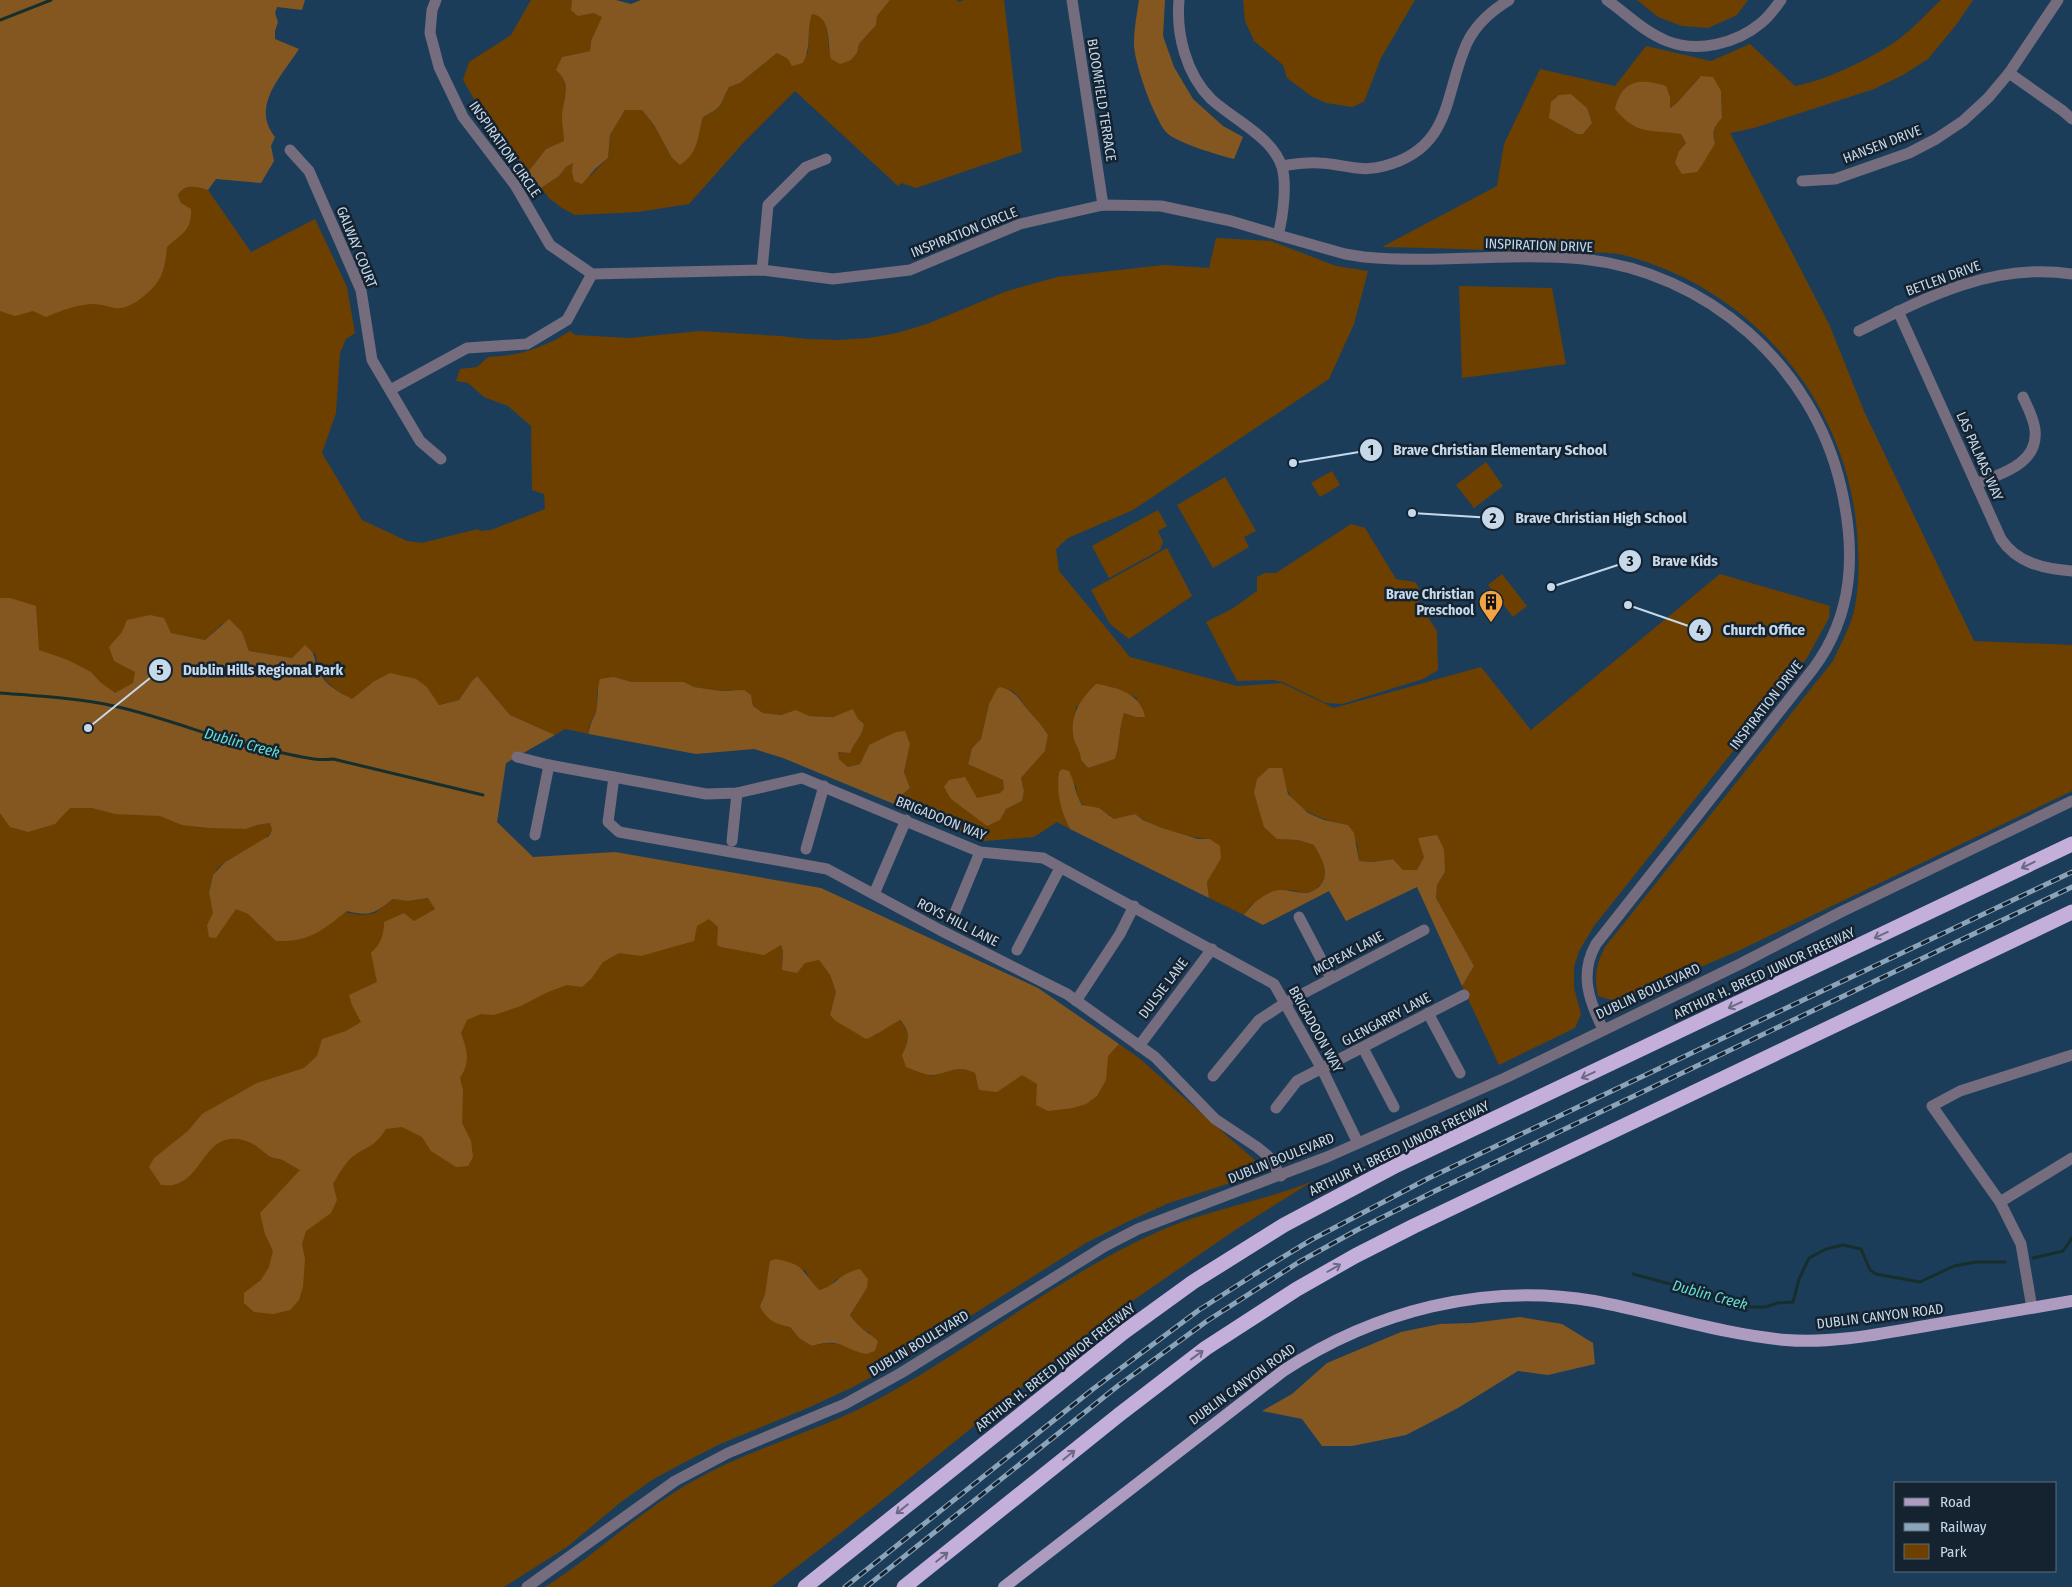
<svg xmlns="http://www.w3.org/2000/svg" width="2072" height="1587" font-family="'Fira Sans Condensed',sans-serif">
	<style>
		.green { fill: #6d4000; fill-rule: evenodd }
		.forest { fill: #845721 }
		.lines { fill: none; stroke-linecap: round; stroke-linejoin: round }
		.stream { stroke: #172f2c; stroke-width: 3 }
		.minor { stroke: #756c7e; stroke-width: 11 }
		.major { stroke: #ad9cc0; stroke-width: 12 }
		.highway { stroke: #c3afda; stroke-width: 15 }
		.rail-casing { stroke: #8ca4b9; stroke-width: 5 }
		.rail { stroke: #152330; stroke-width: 3; stroke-dasharray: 9; stroke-linecap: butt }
		.oneway { stroke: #6c6985 }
		.labels { text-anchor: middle; stroke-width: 5; stroke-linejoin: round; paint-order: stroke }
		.street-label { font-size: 14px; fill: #c6d9eb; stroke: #152330 }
		.poi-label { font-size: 14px; font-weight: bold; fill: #c6d9eb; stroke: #152330; text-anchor: end }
		.water-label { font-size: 15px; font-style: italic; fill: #65ddd2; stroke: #152330 }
		.leader { fill: none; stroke: #c6d9eb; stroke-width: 2 }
		.callout-dot { fill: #c6d9eb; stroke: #152330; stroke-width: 2 }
		.mark-label { font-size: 15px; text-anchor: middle; font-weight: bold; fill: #111 }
		.callout-label { font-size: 15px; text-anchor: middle; font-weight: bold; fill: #c6d9eb; stroke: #152330; stroke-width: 5; stroke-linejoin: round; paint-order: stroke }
	</style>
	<rect width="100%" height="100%" fill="#1c3d5a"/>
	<!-- green -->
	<g class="green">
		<path d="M531 0H572L571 10 594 12 603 16 591 41 590 51 562 57 563 76 567 95 565 104 564 141 546 149 528 172 478 106 463 80 469 62 511 35Z"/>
		<path d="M890 0H956L959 2 964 0H1004L1022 152 916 188 901 183 898 186 795 91 744 142 689 204 638 212 575 215 562 208 549 198 541 188 559 176 566 167 573 163 590 176 608 158 610 135 625 110H642L654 125 672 158 681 165 699 131 703 117C724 108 719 105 729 87L740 83 777 53 788 59 808 53 809 23 812 13C830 17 827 35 829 50L851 60 857 53 859 44 876 25 877 16Z"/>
		<path d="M1243 0H1415L1381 58 1364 102 1352 107 1326 103 1311 96 1287 78 1283 65 1254 41 1245 21Z"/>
		<path d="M1637 0H1748L1737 15 1708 28 1682 26 1658 17Z"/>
		<path d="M1941 0H1973L1956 25 1928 59 1903 75 1874 89 1754 128 1730 133 1829 324 1864 411 1974 641 2072 645V791L1740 950 1619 1002 1598 996C1594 975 1596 966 1605 947L1833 661C1840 645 1850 628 1854 611 1860 585 1859 558 1857 531 1846 401 1753 290 1627 256 1611 251 1576 253 1558 253 1499 250 1440 248 1382 247L1497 186 1504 144 1540 69 1615 86 1646 46 1711 61 1750 44 1795 86C1825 81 1870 59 1895 42 1912 30 1926 14 1941 0ZM1701 76 1721 91 1722 118C1713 127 1712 132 1715 144L1705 156 1679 151 1686 143 1681 134 1664 131 1670 97 1669 108 1676 104ZM1571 94 1587 108 1592 123 1583 134C1574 134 1567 129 1560 123Z"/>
		<path d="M0 35 145 178 181 203 178 195 181 190 192 186 208 190 251 252 315 219 347 287 355 333 346 339 340 353 336 413 322 453 362 520 407 541 422 543 478 529 480 531 491 530 545 509 544 494 532 490 531 426 508 406 484 397 468 383 456 381 460 369 477 367 488 357C519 356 544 348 570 331L575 335 630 338 700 331 780 336 807 339 838 340 869 338 897 333 927 324 1007 291 1057 277 1164 265 1209 268 1216 238 1271 241 1336 266 1368 271 1354 324 1329 379 1133 510 1068 538 1056 549 1059 571 1130 657 1237 686 1282 683 1334 708 1481 667 1531 730 1720 574 1830 606 1829 618 1807 658 1594 926 1579 951 1574 967V988L1581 1014 1575 1028 1499 1065 1462 986 1474 966 1436 898 1437 885 1445 872 1424 857 1417 870H1403L1393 859 1373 862 1359 861 1357 844 1348 825C1323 820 1294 812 1285 784L1254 793 1258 806 1277 839 1298 840 1314 845 1323 861 1326 874 1321 884 1314 891 1304 893 1290 890 1251 905 1244 915 1209 898 1207 882 1220 858 1210 839C1188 838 1152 827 1135 814L1114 819C1097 801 1077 817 1076 784L1065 819 1070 829 1057 822 1034 837 984 841 894 804 898 798 910 788 904 772 910 744 883 740 869 745 860 764 848 767 839 759 838 752 850 753C854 742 863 736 864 724L858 719 853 710 833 717 809 716 796 711 781 715 763 713 753 706 751 695 731 690 721 691 694 687 684 682H632L614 677 597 690V709L589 727V734L565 729 555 735 510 715 477 676 471 682 459 700 438 705 427 687 373 682 352 699C329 686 321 681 315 653L292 658 249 651 242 632 222 624 205 640 170 633 164 618 196 827 246 829 257 825 270 823 272 830C260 852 224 852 213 876 211 880 210 887 209 891L362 915 375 913 393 899 408 901 429 898 435 909 414 921 404 913 385 922 384 933 747 891 775 948 781 945 783 951 782 965 819 960 830 975 836 992 830 1015 875 1036 883 1029 899 1020C911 1032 909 1041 902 1055L931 1076C946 1070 960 1066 975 1072L976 1078 1107 1056 1119 1044 1139 1058 1267 1171 1169 1203 1129 1221 1086 1243 896 1363 855 1386 810 1407 720 1444 685 1462 652 1480 621 1502 567 1547 504 1587H0ZM1109 686 1137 698 1136 717 1124 713C1119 728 1120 744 1115 759L1088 768 1081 760V753L1073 733 1076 707ZM1011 690C1019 696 1022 702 1027 709 1035 718 1042 725 1048 735L1045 751 1021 778 1024 791 1022 801 1006 809 1000 820 963 807 951 799C967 799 993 801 1005 789L1003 780 968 763 972 748 981 739 989 704ZM805 1270 811 1282 818 1290 829 1288 836 1279 867 1288 850 1315 858 1327 870 1333 862 1353C843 1344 833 1340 812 1346L799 1338 790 1327 760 1306 765 1294 769 1273Z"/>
		<path d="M1459 286 1552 288 1566 364 1462 378Z"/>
		<path d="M1486 462 1503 486 1474 508 1456 485Z"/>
		<path d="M1332 471 1340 485 1320 497 1311 483Z"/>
		<path d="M1225 477 1256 531 1244 537 1249 547 1213 568 1177 505Z"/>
		<path d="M1158 510 1167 526 1158 531 1163 542 1160 550 1109 578 1092 546Z"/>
		<path d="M1351 524 1365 528 1396 579 1415 582 1420 590 1419 604 1437 631 1438 670 1423 679 1342 704 1326 703 1283 682 1274 680 1237 681 1206 622 1232 609 1257 591V577L1265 573H1276Z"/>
		<path d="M1167 548 1192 596 1129 639 1110 624 1091 590Z"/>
		<path d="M1502 574 1527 606 1513 617 1488 585Z"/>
		<path d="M1313 1181 1235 1230 1102 1322 874 1507 771 1587H545C597 1554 641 1510 695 1480 755 1446 824 1430 884 1396 976 1345 1058 1277 1155 1233 1205 1210 1262 1202 1313 1181Z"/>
	</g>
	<!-- forest -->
	<g class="forest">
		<path d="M0 0H305L302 10 277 7 275 13 278 22 275 31V39L299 49C282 76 250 106 275 137L271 146 274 161 261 183 216 179 208 190C197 187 185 183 178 195L181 203 191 209C192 231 181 234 167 247 164 275 161 283 139 300 134 303 128 307 121 308 112 309 104 304 94 304 78 304 60 311 46 317L33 311 15 316 0 311Z"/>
		<path d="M572 0H616L631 4 641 0H890L877 16 876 25 859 44 857 53 851 60 840 64 831 59C827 43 832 17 812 14 806 31 812 46 803 63L792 66 788 59 777 53 740 83 729 87C719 105 724 107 703 117 697 138 699 152 680 165L672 158 654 125 642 110H625L610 135 608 158 595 169 582 184 574 181 572 171 573 163 566 167 559 176 541 188 528 172 546 149 564 141C564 133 562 125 562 117 563 98 573 85 556 70L562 57 590 51 591 41 602 17 594 13 578 16 571 10Z"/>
		<path d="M1139 0H1165L1163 36 1174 67 1193 99 1223 126 1243 137 1234 159C1219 155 1176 143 1166 132 1154 118 1133 61 1134 42 1134 28 1137 14 1139 0Z"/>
		<path d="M1701 76 1713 77 1721 91 1722 118C1713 127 1712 132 1715 144 1708 154 1704 163 1697 172L1682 174 1675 163 1679 151 1686 143 1681 134C1650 129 1637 136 1615 109 1622 79 1641 78 1666 86L1670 97V108L1676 104Z"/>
		<path d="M1571 94 1587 108 1592 123 1583 134H1577L1549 118 1551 102 1559 95Z"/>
		<path d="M0 598H10L36 606 39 650 68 660 91 672 100 682 115 693 133 683 135 672 114 661 109 647 122 632 127 620 150 615 164 618 171 633 205 640 229 619 242 632 249 651 292 658 305 645C319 657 312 658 319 672 325 685 339 692 352 699L373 682 390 673 416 679 427 687 439 705 459 700 471 682 477 676 510 715 555 735 506 763 497 822 533 857 615 852 821 888 1038 988 1119 1044 1108 1056 1106 1080 1097 1096 1086 1104 1073 1108 1048 1111 1036 1105 1037 1084 1022 1075 997 1092 979 1090 975 1073C957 1064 950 1073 933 1075 925 1076 913 1069 906 1067L902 1055C909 1041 911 1032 900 1020 888 1026 878 1035 866 1039L836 1021 830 1015 836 992 830 975 819 960 805 963 797 973 782 970 783 951 781 945 764 955 721 947 717 945 718 927 709 919 697 926 694 941 641 956 619 953 603 962 591 979 582 987 567 985 548 992 521 1006 494 1015 481 1014 467 1020 461 1033C467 1051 471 1060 460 1078L463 1090 462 1123 471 1141 473 1157 468 1166 456 1167 431 1151 422 1137 402 1127 386 1129C374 1147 371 1144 355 1155 345 1162 339 1174 333 1184L337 1200 331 1213 306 1231 302 1244 305 1259 303 1287 299 1300 290 1310 273 1314 254 1312 244 1303V1293L261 1280 269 1267 273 1251 265 1234 260 1213 300 1170C294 1167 287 1162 280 1159 276 1158 272 1158 269 1156 259 1149 255 1143 243 1140 205 1130 204 1178 173 1185 169 1186 165 1185 161 1185L149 1167 154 1158 188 1131 202 1114 257 1083 304 1068 317 1056 322 1039 346 1031 361 1022 352 1005 349 995 377 982 371 953C381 943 384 936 384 922L404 913 414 921 435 909 428 898 408 901 393 899C375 913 370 917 347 911 321 931 310 942 276 941L248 914 236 909 216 938 209 937 207 925 213 913 209 892 213 875 225 862 269 836 272 830 270 823 257 825 246 829 208 828 182 825 160 816 115 814 92 808H70L55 824 28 832 10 827 0 813Z"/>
		<path d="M614 677 632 682H684L694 687 721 691 744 690 751 695 753 706 763 713 781 715 796 710 809 716 833 717 853 709 858 719 864 724C863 736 854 742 850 753L838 752 839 759 848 767 860 764 869 745 896 732 905 731 910 744 904 772 910 788 898 798 894 804 783 758 754 749 696 754 589 734C589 723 596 716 597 707 598 697 597 689 600 679Z"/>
		<path d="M1096 684C1117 687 1141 694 1145 717H1136L1124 713C1119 728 1120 744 1115 759L1088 768 1081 760C1081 750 1074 744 1073 734 1071 712 1082 698 1096 684Z"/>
		<path d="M1000 687C1017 692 1017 697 1028 710 1035 718 1042 725 1048 735L1045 751 1021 778 1024 791 1022 801 1006 809 1000 820 987 826 951 799 944 787 949 780 965 777 977 798 1000 793 1004 789 1003 780 968 764 972 748 981 739 989 704 997 689Z"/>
		<path d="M1269 768H1282L1288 794 1308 813 1324 820 1348 825 1354 833 1359 861 1373 862 1393 859 1403 870H1417L1424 857 1418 838 1437 835 1444 849 1445 872 1437 885 1436 898 1474 966 1462 986 1417 887 1346 921 1329 891 1263 925 1244 915C1252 904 1261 896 1274 891 1285 888 1294 893 1305 893 1310 893 1315 890 1319 887 1332 873 1321 858 1314 845L1298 840 1277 839 1264 827 1254 793 1257 779Z"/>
		<path d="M1062 769 1069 771C1075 783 1075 794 1082 805L1099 808 1114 819 1135 814 1143 820 1162 828 1198 839H1210L1220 846 1221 858 1207 882 1209 898 1070 829C1061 812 1056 792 1059 772Z"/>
		<path d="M776 1259C806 1265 800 1270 819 1290 835 1287 839 1273 860 1269L868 1279 867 1288 850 1315C859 1329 867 1331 878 1341L875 1351 866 1354C842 1349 841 1337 812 1346L799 1338 790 1327C775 1324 766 1320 760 1306L765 1294 770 1261Z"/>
		<path d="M1520 1317 1562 1324 1593 1343 1595 1364 1548 1375 1518 1371 1458 1408 1406 1435 1352 1446H1322L1302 1419 1262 1411 1292 1394 1327 1363 1401 1332 1440 1324 1472 1323Z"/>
	</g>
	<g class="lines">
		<!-- stream -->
		<g class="stream">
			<path d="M0 20 51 0"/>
			<path d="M0 693C38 696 77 698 114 706 164 717 212 737 261 750 285 751 309 762 333 759L483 795"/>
			<path d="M2033 1258 2063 1251 2072 1238"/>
			<path d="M1633 1274 1700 1292 1748 1307H1766L1777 1303 1793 1302 1799 1279 1809 1258 1826 1249 1843 1245 1861 1249 1870 1270 1876 1274 1920 1282 1954 1266 1976 1262H2005"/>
		</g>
		<!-- minor -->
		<g class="minor">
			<path d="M436 0 432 10 430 33 439 67 463 117 515 185 550 245 592 274 762 270 833 279 910 270 1020 224 1103 205 1161 206 1231 221 1278 235C1283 217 1287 184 1282 167 1276 148 1259 135 1244 124 1233 116 1221 108 1211 99 1186 74 1176 34 1179 0"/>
			<path d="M1072 0 1103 205"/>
			<path d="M1607 0C1627 14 1644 32 1667 41 1697 53 1736 44 1761 23 1769 17 1775 8 1781 0"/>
			<path d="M2009 73 2063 111 2072 119"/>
			<path d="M290 150 309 171 361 290 372 360 420 441 441 459"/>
			<path d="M1282 166C1294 164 1307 162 1320 163 1343 164 1361 173 1384 166 1453 148 1444 93 1467 43 1476 24 1491 11 1509 0"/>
			<path d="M1802 181 1835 179 1909 153 1936 139 1963 121 1988 98 2009 73 2058 0"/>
			<path d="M1278 235 1345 254 1364 257C1437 264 1510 252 1583 259 1707 272 1813 365 1841 487 1856 552 1854 614 1813 669L1596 944C1579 974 1589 1001 1603 1029"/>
			<path d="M762 270 768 205 806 167 826 159"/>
			<path d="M1898 311 2001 539C2017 563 2044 569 2072 571"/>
			<path d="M1859 331C1926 297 1994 262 2072 274"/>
			<path d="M390 390 467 348 527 344 567 320 592 274"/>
			<path d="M1976 484C2000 474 2039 464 2035 430 2034 419 2028 408 2023 397"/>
			<path d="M517 757 549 765 706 794 737 793 802 778 980 852 1043 858 1274 984 1322 1069 1358 1143"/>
			<path d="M614 777 608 822 619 832 827 869 940 930 1067 994 1155 1057 1215 1119 1257 1147 1268 1156 1281 1176"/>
			<path d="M535 835 549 765"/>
			<path d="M732 841 737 793"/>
			<path d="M806 849 824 786"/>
			<path d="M874 894 906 820"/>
			<path d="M954 915 980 852"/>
			<path d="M1299 917 1331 978"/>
			<path d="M1017 950 1060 868"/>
			<path d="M1076 1001 1120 934 1134 906"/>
			<path d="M1428 1013 1460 1073"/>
			<path d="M1139 1046 1212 949"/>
			<path d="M1363 1048 1394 1107"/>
			<path d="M1213 1076 1259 1020 1285 1003 1424 930"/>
			<path d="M1276 1108 1297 1081 1464 995"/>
			<path d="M2000 1202 2072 1158"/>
			<path d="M2032 1308 2021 1244 2000 1202 1932 1106 1960 1091 2072 1055"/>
			<path d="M527 1587 675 1481 728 1453 845 1404 901 1373 1105 1246 1138 1229 1327 1157 1505 1078 1740 964 1841 912 2072 801"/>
		</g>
		<!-- major -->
		<path class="major" d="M1004 1587 1283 1371C1374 1311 1485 1282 1594 1301 1658 1313 1720 1334 1786 1340 1834 1344 1884 1333 1931 1325 1978 1317 2025 1309 2072 1301"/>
		<!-- highway -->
		<g class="highway">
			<path d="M805 1587 1124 1332 1193 1282 1284 1225 1397 1165 2072 844"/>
			<path d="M904 1587 1120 1414 1206 1348 1297 1289 1355 1256 1414 1226 2072 912"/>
		</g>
		<defs>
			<g id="rail">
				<path d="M845 1587 1093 1389 1199 1310 1255 1274 1311 1240 1429 1178 2072 872"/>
				<path d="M866 1587 1119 1385 1207 1321 1299 1262 1357 1230 1435 1191 2072 887"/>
			</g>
		</defs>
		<!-- rail casing -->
		<use href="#rail" class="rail-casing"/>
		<!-- rail -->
		<use href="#rail" class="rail"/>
	</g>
	<!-- one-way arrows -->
	<defs><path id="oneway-shaft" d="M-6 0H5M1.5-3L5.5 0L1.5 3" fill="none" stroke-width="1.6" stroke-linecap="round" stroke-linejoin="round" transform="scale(1.25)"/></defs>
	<g class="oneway">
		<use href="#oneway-shaft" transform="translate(2028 865) rotate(154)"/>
		<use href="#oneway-shaft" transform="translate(1881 935) rotate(155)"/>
		<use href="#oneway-shaft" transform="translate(1735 1005) rotate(155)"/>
		<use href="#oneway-shaft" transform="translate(1588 1075) rotate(155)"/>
		<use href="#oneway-shaft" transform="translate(1334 1268) rotate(-30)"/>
		<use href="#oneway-shaft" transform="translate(1197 1355) rotate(-36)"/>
		<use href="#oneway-shaft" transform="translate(1069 1455) rotate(-39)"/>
		<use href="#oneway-shaft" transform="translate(902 1509) rotate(141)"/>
		<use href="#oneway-shaft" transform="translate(942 1557) rotate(-39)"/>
	</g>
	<!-- icons -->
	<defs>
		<symbol id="building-pin" viewBox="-11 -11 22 30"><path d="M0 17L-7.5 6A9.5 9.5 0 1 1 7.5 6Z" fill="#f4a344" stroke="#152330"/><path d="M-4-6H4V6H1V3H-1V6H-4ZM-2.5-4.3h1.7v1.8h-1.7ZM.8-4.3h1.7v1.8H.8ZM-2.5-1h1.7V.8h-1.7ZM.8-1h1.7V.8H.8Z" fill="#111"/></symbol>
	</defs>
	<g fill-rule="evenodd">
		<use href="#building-pin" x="1477" y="588" width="28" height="38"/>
	</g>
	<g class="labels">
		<!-- street labels -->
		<g class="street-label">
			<text transform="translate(1102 100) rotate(81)" y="5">BLOOMFIELD TERRACE</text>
			<text transform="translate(1882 144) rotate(-21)" y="5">HANSEN DRIVE</text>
			<text transform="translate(505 149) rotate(55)" y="5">INSPIRATION CIRCLE</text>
			<text transform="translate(964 232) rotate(-22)" y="5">INSPIRATION CIRCLE</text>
			<text transform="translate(1539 245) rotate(2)" y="5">INSPIRATION DRIVE</text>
			<text transform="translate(357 247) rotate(68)" y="5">GALWAY COURT</text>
			<text transform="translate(1943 278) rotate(-20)" y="5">BETLEN DRIVE</text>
			<text transform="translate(1980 456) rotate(66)" y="5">LAS PALMAS WAY</text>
			<text transform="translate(1766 705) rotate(-52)" y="5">INSPIRATION DRIVE</text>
			<text transform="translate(941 818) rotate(22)" y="5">BRIGADOON WAY</text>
			<text transform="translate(958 922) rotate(27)" y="5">ROYS HILL LANE</text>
			<text transform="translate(1348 953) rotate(-28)" y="5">MCPEAK LANE</text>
			<text transform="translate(1764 973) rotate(-25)" y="5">ARTHUR H. BREED JUNIOR FREEWAY</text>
			<text transform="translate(1163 988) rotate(-53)" y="5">DULSIE LANE</text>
			<text transform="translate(1648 991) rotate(-25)" y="5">DUBLIN BOULEVARD</text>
			<text transform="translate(1386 1019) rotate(-28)" y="5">GLENGARRY LANE</text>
			<text transform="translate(1316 1029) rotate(61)" y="5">BRIGADOON WAY</text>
			<text transform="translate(1399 1148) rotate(-26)" y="5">ARTHUR H. BREED JUNIOR FREEWAY</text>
			<text transform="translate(1281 1158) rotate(-22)" y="5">DUBLIN BOULEVARD</text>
			<text transform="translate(1880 1316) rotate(-7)" y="5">DUBLIN CANYON ROAD</text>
			<text transform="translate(919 1343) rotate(-31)" y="5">DUBLIN BOULEVARD</text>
			<text transform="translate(1055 1367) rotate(-38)" y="5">ARTHUR H. BREED JUNIOR FREEWAY</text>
			<text transform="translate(1242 1384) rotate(-36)" y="5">DUBLIN CANYON ROAD</text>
		</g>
		<!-- poi labels -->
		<g class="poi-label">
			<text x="1474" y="599">Brave Christian<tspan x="1474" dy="16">Preschool</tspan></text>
		</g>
		<!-- water labels -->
		<g class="water-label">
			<text transform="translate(242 743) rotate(15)" y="5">Dublin Creek</text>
			<text transform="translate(1710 1295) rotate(15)" y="5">Dublin Creek</text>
		</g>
	</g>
	<!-- callouts -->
	<path class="leader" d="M1293 463L1371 450M1412 513L1493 518M1551 587L1630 561M1628 605L1700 630M88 728L160 670"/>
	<g class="callout-dot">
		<circle cx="1293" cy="463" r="5"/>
		<circle cx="1412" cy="513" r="5"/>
		<circle cx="1551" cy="587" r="5"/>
		<circle cx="1628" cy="605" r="5"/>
		<circle cx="88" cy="728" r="5"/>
		<circle cx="1371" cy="450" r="12"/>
		<circle cx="1493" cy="518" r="12"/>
		<circle cx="1630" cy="561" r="12"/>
		<circle cx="1700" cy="630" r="12"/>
		<circle cx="160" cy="670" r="12"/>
	</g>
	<g class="mark-label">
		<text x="1371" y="455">1</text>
		<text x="1493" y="523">2</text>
		<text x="1630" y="566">3</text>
		<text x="1700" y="635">4</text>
		<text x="160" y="675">5</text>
	</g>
	<g class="callout-label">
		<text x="1500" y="455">Brave Christian Elementary School</text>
		<text x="1601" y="523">Brave Christian High School</text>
		<text x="1685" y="566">Brave Kids</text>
		<text x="1764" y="635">Church Office</text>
		<text x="263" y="675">Dublin Hills Regional Park</text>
	</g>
	<!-- legend -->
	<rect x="1894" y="1482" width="162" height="90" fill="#152330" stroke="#5c6c7b"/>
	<rect x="1904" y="1498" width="25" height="8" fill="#ad9cc0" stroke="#5c6c7b"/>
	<text x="1940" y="1507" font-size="15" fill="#c6d9eb">Road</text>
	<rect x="1904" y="1523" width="25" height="8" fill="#8ca4b9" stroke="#5c6c7b"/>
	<text x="1940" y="1532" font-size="15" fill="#c6d9eb">Railway</text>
	<rect x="1904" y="1544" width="25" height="15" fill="#6d4000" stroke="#5c6c7b"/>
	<text x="1940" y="1557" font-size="15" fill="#c6d9eb">Park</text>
</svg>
